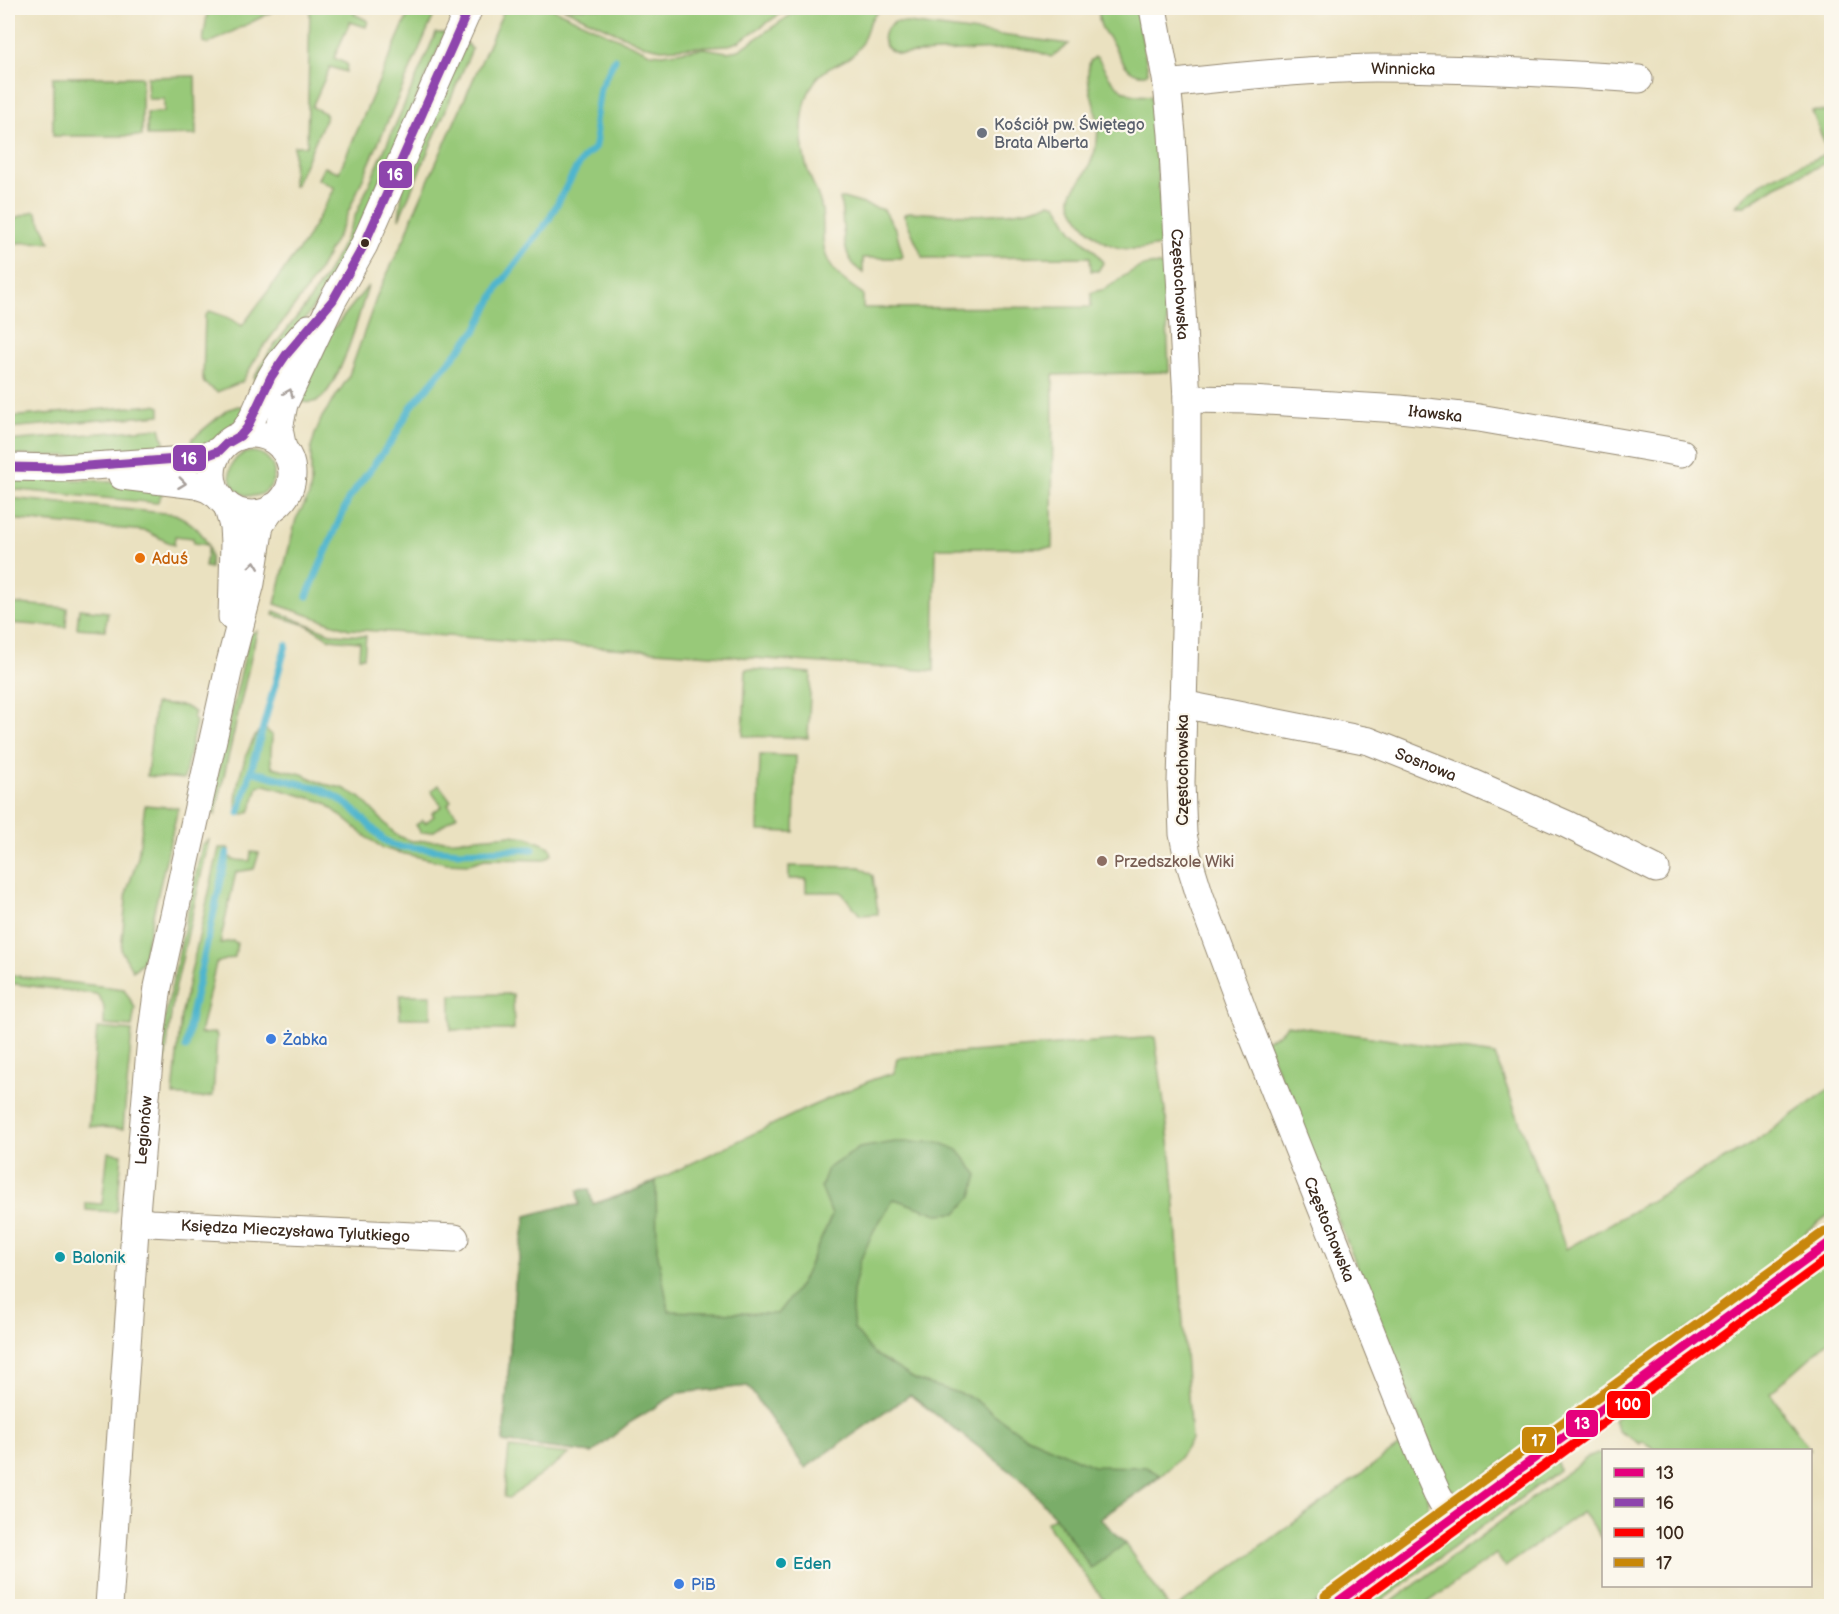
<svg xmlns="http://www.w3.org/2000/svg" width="1839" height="1614" font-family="'Balsamiq Sans',sans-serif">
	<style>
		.green { fill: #98c979; stroke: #6a7a4c; stroke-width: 1.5 }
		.forest { fill: #7aad69; stroke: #5a6c44; stroke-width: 1.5 }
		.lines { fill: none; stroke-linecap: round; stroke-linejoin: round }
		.stream { stroke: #4fb5ce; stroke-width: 7 }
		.minor-casing { stroke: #92866f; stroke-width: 29 }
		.major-casing { stroke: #92866f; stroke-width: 35 }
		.minor { stroke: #fff; stroke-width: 27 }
		.major { stroke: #fff; stroke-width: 33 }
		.bus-1-casing { stroke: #fbf7ec; stroke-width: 14 }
		.bus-2-casing { stroke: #fbf7ec; stroke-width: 14 }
		.bus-3-casing { stroke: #fbf7ec; stroke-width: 14 }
		.bus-4-casing { stroke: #fbf7ec; stroke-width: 14 }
		.bus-1 { stroke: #e5007d; stroke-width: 9 }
		.bus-2 { stroke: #8e44ad; stroke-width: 9 }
		.bus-3 { stroke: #f00; stroke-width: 9 }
		.bus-4 { stroke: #c88708; stroke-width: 9 }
		.oneway { stroke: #a79f9a }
		.worship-dot { fill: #6b7280; stroke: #fbf7ec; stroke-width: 2 }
		.bus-dot { fill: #3b2a1e; stroke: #fbf7ec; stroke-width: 2 }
		.food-dot { fill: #e8710a; stroke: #fbf7ec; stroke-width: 2 }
		.education-dot { fill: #8d6e63; stroke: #fbf7ec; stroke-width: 2 }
		.shop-dot { fill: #3f7fe0; stroke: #fbf7ec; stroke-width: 2 }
		.culture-dot { fill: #0f9aa8; stroke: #fbf7ec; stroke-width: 2 }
		.labels { text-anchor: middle; stroke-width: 4.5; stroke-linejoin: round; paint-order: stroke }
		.street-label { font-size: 16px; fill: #3b2a1e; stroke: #fbf7ec }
		.worship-label { font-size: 16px; fill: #5b616d; stroke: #fbf7ec; text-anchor: start }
		.food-label { font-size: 16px; fill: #c56008; stroke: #fbf7ec; text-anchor: start }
		.education-label { font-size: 16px; fill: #785e54; stroke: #fbf7ec; text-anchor: start }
		.shop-label { font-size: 16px; fill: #366cbe; stroke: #fbf7ec; text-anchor: start }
		.culture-label { font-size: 16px; fill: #0d838f; stroke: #fbf7ec; text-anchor: start }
		.line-badge { stroke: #fbf7ec; stroke-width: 2 }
		.badge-label { font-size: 16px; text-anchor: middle; font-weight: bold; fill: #fff }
	</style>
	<rect width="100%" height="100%" fill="#fbf7ec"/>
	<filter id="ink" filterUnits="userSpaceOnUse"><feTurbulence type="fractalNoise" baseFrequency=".0167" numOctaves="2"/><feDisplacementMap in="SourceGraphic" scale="12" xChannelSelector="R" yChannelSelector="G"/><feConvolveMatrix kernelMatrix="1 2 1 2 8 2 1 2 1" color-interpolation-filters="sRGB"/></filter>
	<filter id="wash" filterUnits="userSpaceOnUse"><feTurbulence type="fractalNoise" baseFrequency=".008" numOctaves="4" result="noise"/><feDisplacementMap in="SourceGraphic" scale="24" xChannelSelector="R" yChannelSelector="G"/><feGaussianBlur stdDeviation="1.35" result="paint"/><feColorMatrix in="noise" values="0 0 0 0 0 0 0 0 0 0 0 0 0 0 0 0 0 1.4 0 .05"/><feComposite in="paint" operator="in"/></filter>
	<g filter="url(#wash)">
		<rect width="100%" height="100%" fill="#eae1c0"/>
		<!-- green -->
		<g class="green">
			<path d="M208 8H275L272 12 208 44 203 42Z"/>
			<path d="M310 8H357L354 14 368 21 366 27 350 22 334 58 347 64 346 72 330 67 312 107 325 113 326 117 295 186H293L294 146H307Z"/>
			<path d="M411 8H437L340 231 320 268 305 292 261 350 242 382 217 392 204 383 203 380 205 316 210 311 229 318 242 326 304 243 335 188 318 179 324 167 339 172Z"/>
			<path d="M505 8H551L650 53 663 54 704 48 727 52 739 50 801 8H883C862 22 870 37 855 53 845 63 830 65 820 75 798 98 799 143 808 171 812 184 820 196 822 210 823 219 823 229 823 238 824 268 841 279 863 294V308L1091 307V293C1096 290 1103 291 1108 287 1125 276 1144 258 1165 267L1169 372 1053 375 1052 548H936L934 671 349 629 275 604 296 519 309 496 311 485V448L315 434 322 417 348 378 378 293 406 235 413 215Z"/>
			<path d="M563 8H789L738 42 729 45 661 49 643 45Z"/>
			<path d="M1102 8H1137L1148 72 1145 74C1125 76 1121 56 1112 43 1105 32 1098 27 1099 13L1095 9Z"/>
			<path d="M895 22H901L1069 44 1051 57 1036 51 1018 48 900 54C881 49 877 33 895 22Z"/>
			<path d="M436 33H445L357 233 318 300 259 388 254 378 270 351 307 304 325 277 345 239Z"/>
			<path d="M466 43 472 49 399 219 403 186Z"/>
			<path d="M1095 57 1098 58C1106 73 1117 93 1136 95 1142 96 1146 95 1151 96L1164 244 1160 246C1126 253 1105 250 1082 222 1077 215 1070 206 1071 197 1072 189 1079 184 1083 177 1092 163 1098 146 1098 129 1098 106 1083 85 1090 61Z"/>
			<path d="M195 76 196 135 147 136V113L164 112V99H148L147 77Z"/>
			<rect x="53" y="77" width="89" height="59"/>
			<path d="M1812 111 1831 112V161L1776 186 1745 206H1736C1757 178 1796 168 1828 153Z"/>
			<path d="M843 198 884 210 896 230 903 256 901 258H863V273C837 256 846 224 840 199Z"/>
			<path d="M1050 203 1057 205C1063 214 1066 222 1072 230 1081 240 1099 252 1103 263L1098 271H1091L1090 257 923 258 904 215 909 212C949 215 1013 219 1050 203Z"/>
			<path d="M34 211 36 212 50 242 8 243V221Z"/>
			<path d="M368 286C360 311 340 389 317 401 310 404 300 402 293 401L322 343Z"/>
			<path d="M155 405 160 407V415L8 428V417Z"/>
			<path d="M238 406 246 407 237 427 216 442 189 452 192 439 227 410Z"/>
			<path d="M160 428 167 452 82 456 8 455V441Z"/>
			<circle cx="252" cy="474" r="22"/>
			<path d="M8 478 91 480 165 488 157 503 8 489Z"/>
			<path d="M8 498 175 514C199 525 213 542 210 568L205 567 208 545 194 543 193 538 175 536 174 545 146 531 8 519Z"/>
			<path d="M8 603 67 608 66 627 8 623Z"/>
			<path d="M79 609 108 612 105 630 77 628Z"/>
			<path d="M274 611 333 634 366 636 364 657H359L360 642 330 639 307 625 273 615Z"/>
			<path d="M257 631 215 815 210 807 250 634Z"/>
			<path d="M746 669 811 673 808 738 743 736Z"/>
			<path d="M155 704 184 706 195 712 193 718 196 722 184 779 147 776Z"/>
			<path d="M263 727 272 735C272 746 269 756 272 767L302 774 323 784 343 788 361 798 396 835 411 841 455 840 511 835 527 837 550 847 552 854 544 860 485 859 469 864 446 863 396 852 383 848 368 838 324 802 265 785 258 786 251 810 245 814 239 813C229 799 249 736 263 727Z"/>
			<path d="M760 755 796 756 794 832 758 831Z"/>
			<path d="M439 785 451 801 448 804 457 815 434 831 421 833 416 825 423 820 425 823 434 816 432 813 442 806 431 791Z"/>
			<path d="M145 805 178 808 142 962 133 971 121 950 127 891 138 857Z"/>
			<path d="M209 840 173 999 164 1070 159 1074 166 1013 202 845Z"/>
			<path d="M219 848H229L228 857 232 858V860L250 861 251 852 259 853 254 869 236 872 220 943 233 941 237 943 235 957 216 963 200 1034 215 1033 217 1036 213 1096 201 1098 173 1095 181 1016Z"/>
			<path d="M789 866 860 867 873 876 878 914 860 915 841 892H806V879H789Z"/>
			<path d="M8 975 124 989 135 1008 132 1027 104 1025C104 1012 106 1002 96 994L8 983Z"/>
			<path d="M513 994 514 1030H451V995Z"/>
			<rect x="400" y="995" width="31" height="23"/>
			<path d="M1287 1025 1495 1055 1566 1249 1753 1143 1831 1088V1213L1808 1230 1779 1264 1462 1492H1456L1446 1486 1265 1040 1279 1034Z"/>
			<path d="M97 1028 132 1031 123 1129 89 1126Z"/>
			<path d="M1155 1037 1172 1163 1191 1440C1174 1473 1131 1498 1100 1518L1125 1544 1168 1606H1108L1046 1523 1055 1517 1026 1483 910 1395 805 1468 748 1386 678 1393 629 1423 592 1453 503 1442 515 1284 526 1216 560 1207 593 1204 638 1189 805 1109 874 1079 894 1073 897 1058Z"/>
			<path d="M108 1152 122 1154 117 1210 115 1212 86 1210V1203L102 1204Z"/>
			<path d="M1831 1255V1339L1770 1393 1810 1450H1656L1642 1441 1640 1444 1619 1431 1614 1420Z"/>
			<path d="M1405 1442C1412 1459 1431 1493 1428 1511 1426 1520 1420 1525 1415 1531L1313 1606H1179Z"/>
			<path d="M509 1448 569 1454 509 1498 504 1497Z"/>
			<path d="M1597 1453 1603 1454V1539L1582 1512 1505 1567 1496 1554 1423 1606H1386L1588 1457Z"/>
			<path d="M1556 1457 1559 1470 1374 1606H1352Z"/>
		</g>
		<!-- forest -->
		<path class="forest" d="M895 1142H939L958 1150 978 1175 972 1196 957 1213 937 1214 894 1199 874 1230 860 1261 853 1291 852 1310 854 1329 873 1353 916 1380 971 1397 1023 1435 1093 1466 1146 1467 1160 1475 1142 1490 1100 1518 1125 1544 1091 1568 1056 1518 1026 1483 910 1395 805 1468 748 1386 678 1393 629 1423 592 1453 503 1442 515 1284 526 1216 560 1207 579 1205 578 1190 589 1189 593 1204 629 1193 656 1181 657 1250 669 1311 777 1314 801 1283 832 1215 821 1187 828 1168 859 1148Z"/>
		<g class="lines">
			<!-- stream -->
			<g class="stream">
				<path d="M307 596 349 498 393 439 411 407 476 330 499 286 548 221 576 169 586 155 591 152 596 145 597 139 595 122 600 88 615 59"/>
				<path d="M251 771 320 789 338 798 355 811 384 840 395 846 459 852 533 849"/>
				<path d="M239 813 286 645"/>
				<path d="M186 1047 191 1015 227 853"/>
			</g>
		</g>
	</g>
	<g filter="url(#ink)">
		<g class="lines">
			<defs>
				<g id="minor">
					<path id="s1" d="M1153 8 1167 84 1172 134 1187 399V554L1181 783 1183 834 1187 854 1200 896 1246 1019 1424 1464 1437 1493 1451 1518"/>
					<path id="s2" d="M1167 84C1236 76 1306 69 1375 68 1463 68 1551 73 1639 79"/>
					<path id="s3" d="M1187 399 1251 400 1400 409 1479 418 1682 453"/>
					<circle cx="252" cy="474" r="40"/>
					<path d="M240 436C256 419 260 397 271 377 281 359 295 343 309 328"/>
					<path d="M283 449 279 429 284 404 333 300 364 245 469 8"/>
					<path d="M8 467 61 468 186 460 203 457 219 451"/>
					<path d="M122 476 196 485 208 489 220 497"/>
					<path d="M227 505 233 526 234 543 232 617"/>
					<path id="s4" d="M1182 704 1369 741 1464 779 1566 824 1656 869"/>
					<path id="s5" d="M136 1220 150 1223 226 1227 455 1238"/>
					<path id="s6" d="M109 1606 137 1201 151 1038 158 987 230 663 251 583 260 525 273 507"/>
				</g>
				<path id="major" d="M1332 1606 1832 1241"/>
			</defs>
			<!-- minor casing -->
			<use href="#minor" class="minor-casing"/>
			<!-- major casing -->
			<use href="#major" class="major-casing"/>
			<!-- minor -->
			<use href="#minor" class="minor"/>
			<!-- major -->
			<use href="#major" class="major"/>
			<defs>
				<path id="bus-1" d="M1332 1606 1832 1241"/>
				<path id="bus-2" d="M8 467 61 468 203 457 219 451 226 444 240 436 247 428 271 377 286 355 333 300 364 245 469 8"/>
				<path id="bus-3" d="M1352 1606 1832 1256"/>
				<path id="bus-4" d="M1325 1596 1825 1231"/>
			</defs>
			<!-- bus-1 casing -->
			<use href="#bus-1" class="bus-1-casing"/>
			<!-- bus-2 casing -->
			<use href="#bus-2" class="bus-2-casing"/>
			<!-- bus-3 casing -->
			<use href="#bus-3" class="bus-3-casing"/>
			<!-- bus-4 casing -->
			<use href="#bus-4" class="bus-4-casing"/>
			<!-- bus-1 -->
			<use href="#bus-1" class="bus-1"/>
			<!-- bus-2 -->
			<use href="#bus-2" class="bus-2"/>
			<!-- bus-3 -->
			<use href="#bus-3" class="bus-3"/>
			<!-- bus-4 -->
			<use href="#bus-4" class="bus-4"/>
		</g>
		<!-- one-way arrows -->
		<defs><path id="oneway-chevron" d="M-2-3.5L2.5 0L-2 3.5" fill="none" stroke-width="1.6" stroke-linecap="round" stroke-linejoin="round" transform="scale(1.5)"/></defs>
		<g class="oneway">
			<use href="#oneway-chevron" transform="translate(289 393) rotate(-67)"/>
			<use href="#oneway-chevron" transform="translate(182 483) rotate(7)"/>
			<use href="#oneway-chevron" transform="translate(254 565) rotate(-82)"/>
		</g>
	</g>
	<!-- markers -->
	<circle class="worship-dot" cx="982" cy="133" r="6"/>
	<circle class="bus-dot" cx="365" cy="243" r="5"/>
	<circle class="food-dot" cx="140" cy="558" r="6"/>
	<circle class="education-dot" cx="1102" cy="861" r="6"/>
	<g class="shop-dot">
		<circle cx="271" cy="1039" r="6"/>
		<circle cx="679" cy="1584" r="6"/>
	</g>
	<g class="culture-dot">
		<circle cx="60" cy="1257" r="6"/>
		<circle cx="781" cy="1563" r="6"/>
	</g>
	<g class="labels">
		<!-- street labels -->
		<g class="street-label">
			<text dy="6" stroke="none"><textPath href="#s2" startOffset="237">Winnicka</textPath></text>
			<text dy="6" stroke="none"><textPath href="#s1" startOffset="278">Częstochowska</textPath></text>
			<text dy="6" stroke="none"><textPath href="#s3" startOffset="249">Iławska</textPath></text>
			<text dy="6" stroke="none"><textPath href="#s4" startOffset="252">Sosnowa</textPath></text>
			<text transform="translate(1182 770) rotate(-90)" y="6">Częstochowska</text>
			<text dy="6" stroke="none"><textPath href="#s6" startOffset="477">Legionów</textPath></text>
			<text dy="6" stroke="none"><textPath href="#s1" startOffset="1250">Częstochowska</textPath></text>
			<text dy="6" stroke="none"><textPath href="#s5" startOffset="160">Księdza Mieczysława Tylutkiego</textPath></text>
		</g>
		<!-- worship labels -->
		<g class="worship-label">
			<text x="994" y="130">Kościół pw. Świętego<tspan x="994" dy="18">Brata Alberta</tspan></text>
		</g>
		<!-- food labels -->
		<g class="food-label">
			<text x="152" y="564">Aduś</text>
		</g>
		<!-- education labels -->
		<g class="education-label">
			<text x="1114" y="867">Przedszkole Wiki</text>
		</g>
		<!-- shop labels -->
		<g class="shop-label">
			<text x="283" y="1045">Żabka</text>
			<text x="691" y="1590">PiB</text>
		</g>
		<!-- culture labels -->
		<g class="culture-label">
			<text x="72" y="1263">Balonik</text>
			<text x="793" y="1569">Eden</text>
		</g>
	</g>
	<g class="line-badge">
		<rect x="378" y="160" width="35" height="29" rx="6" fill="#8e44ad"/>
		<rect x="172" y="444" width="35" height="28" rx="6" fill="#8e44ad"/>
		<rect x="1606" y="1390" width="45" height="29" rx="6" fill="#f00"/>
		<rect x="1565" y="1409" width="34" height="29" rx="6" fill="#e5007d"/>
		<rect x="1521" y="1426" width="35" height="28" rx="6" fill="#c88708"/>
	</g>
	<g class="badge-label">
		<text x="395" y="180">16</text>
		<text x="189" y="464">16</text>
		<text x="1628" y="1410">100</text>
		<text x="1582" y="1429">13</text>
		<text x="1539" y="1446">17</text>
	</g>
	<!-- margin -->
	<rect width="1839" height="1614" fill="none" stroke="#fbf7ec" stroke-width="30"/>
	<!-- legend -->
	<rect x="1602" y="1449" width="210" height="138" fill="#fbf7ec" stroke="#aea59a" stroke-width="1.5"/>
	<rect x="1614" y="1468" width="30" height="9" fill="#e5007d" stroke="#aea59a" stroke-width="1.5"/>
	<text x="1656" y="1479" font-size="18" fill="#3b2a1e">13</text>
	<rect x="1614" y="1498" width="30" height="9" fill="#8e44ad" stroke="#aea59a" stroke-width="1.5"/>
	<text x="1656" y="1509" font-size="18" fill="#3b2a1e">16</text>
	<rect x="1614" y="1528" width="30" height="9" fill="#ff0000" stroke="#aea59a" stroke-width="1.5"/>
	<text x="1656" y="1539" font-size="18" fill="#3b2a1e">100</text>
	<rect x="1614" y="1558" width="30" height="9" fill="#c88708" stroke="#aea59a" stroke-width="1.5"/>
	<text x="1656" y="1569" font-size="18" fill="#3b2a1e">17</text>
</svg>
